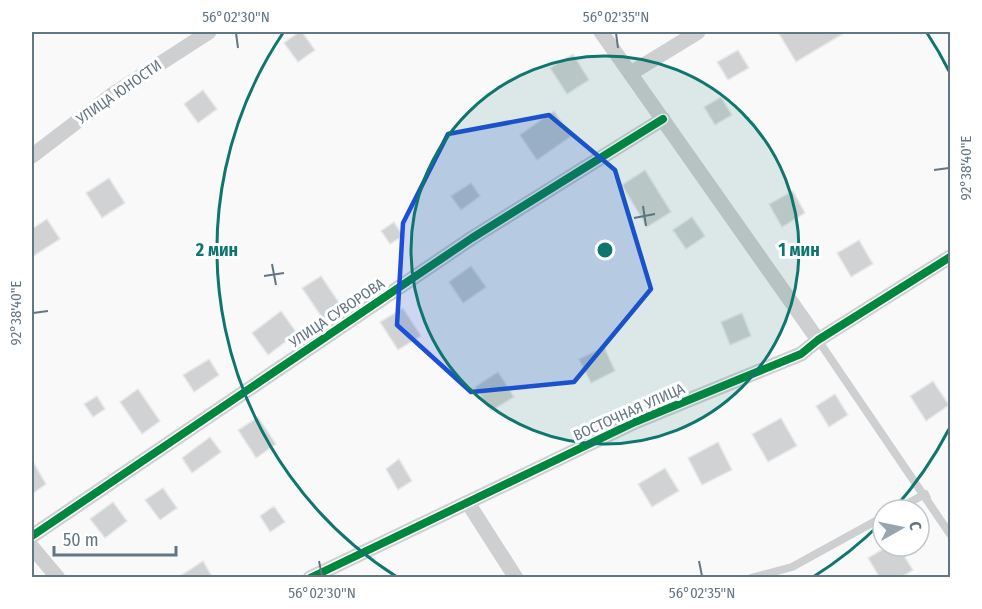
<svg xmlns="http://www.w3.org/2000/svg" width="982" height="609" font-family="'Fira Sans Condensed',sans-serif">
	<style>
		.building { fill: #d0d2d3; stroke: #e8e8e8; stroke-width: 1.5 }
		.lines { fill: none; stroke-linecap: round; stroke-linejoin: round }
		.service { stroke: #cecfd0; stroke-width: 8 }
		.minor { stroke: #cecfd0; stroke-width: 15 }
		.cycleway-casing { stroke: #fff; stroke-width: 11 }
		.cycleway { stroke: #00873e; stroke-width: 8 }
		.marked { fill: #1d4ed8; fill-opacity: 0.2; stroke: #1d4ed8; stroke-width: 4.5; stroke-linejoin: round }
		.ticks { fill: none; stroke: #657683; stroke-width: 2 }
		.ring { fill: none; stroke: #0f766e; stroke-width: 3 }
		.labels { text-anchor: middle; stroke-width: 6; stroke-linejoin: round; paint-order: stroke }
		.street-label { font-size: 15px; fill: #657683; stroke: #fff }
		.centre { fill: #0f766e; stroke: #fff; stroke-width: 3 }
		.ring-label { font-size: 18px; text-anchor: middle; font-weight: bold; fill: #0f766e; stroke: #fff; stroke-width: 6; stroke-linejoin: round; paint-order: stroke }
		.neatline { fill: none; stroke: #657683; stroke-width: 2 }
		.ticks-label { font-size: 15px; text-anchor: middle; fill: #657683 }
	</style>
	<rect width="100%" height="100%" fill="#f9f9f9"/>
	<!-- building -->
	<g class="building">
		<path d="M299 32H302L315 50 298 62 284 43Z"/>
		<path d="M778 32H846L796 62Z"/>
		<path d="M738 50 749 68 728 80 717 62Z"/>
		<path d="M573 54 589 80 567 94 550 68Z"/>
		<path d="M203 90 217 109 198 123 184 104Z"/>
		<path d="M721 97 732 115 715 125 704 107Z"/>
		<path d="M554 111 571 136 537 160 520 135Z"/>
		<path d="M645 170 671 212 647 227 622 185Z"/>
		<path d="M109 178 125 203 102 218 86 193Z"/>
		<path d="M471 183 480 196 461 210 451 196Z"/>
		<path d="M793 191 805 213 782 227 769 204Z"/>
		<path d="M692 217 705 236 686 249 673 230Z"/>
		<path d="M47 219 60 239 32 257V229Z"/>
		<path d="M394 222 403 236 390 244 381 231Z"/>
		<path d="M859 240 873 264 851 277 837 253Z"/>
		<path d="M471 266 486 287 463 303 449 282Z"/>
		<path d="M321 276 342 307 323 319 302 288Z"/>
		<path d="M403 308 421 336 398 350 380 322Z"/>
		<path d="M281 311 297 333 268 355 252 333Z"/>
		<path d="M742 313 751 336 730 345 721 322Z"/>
		<path d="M604 347 615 371 591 383 579 359Z"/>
		<path d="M209 359 219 375 194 392 183 375Z"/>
		<path d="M498 372 514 397 491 411 475 387Z"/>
		<path d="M933 381 949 405 926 421 910 396Z"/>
		<path d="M138 389 160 421 142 434 120 402Z"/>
		<path d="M835 394 848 415 829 427 816 406Z"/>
		<path d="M97 396 105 409 93 417 84 404Z"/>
		<path d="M258 417 276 444 256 458 238 430Z"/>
		<path d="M781 418 797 446 768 462 752 434Z"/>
		<path d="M210 437 221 452 192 473 182 458Z"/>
		<path d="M718 442 732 470 702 485 688 458Z"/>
		<path d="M399 459 412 481 398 490 386 469Z"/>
		<path d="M32 460 46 484 32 494Z"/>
		<path d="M665 468 679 491 652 507 638 484Z"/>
		<path d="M163 488 177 508 160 520 145 500Z"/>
		<path d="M113 502 127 521 105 538 90 519Z"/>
		<path d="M274 506 285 522 270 532 260 516Z"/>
		<path d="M888 546H898L913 570 900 578H880L868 558Z"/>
		<path d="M203 561 213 578H177Z"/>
	</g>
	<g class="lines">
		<!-- service -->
		<g class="service">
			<path d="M818 340 950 534"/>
			<path d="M896 510 925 494 927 498"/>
			<path d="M751 578 792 567 883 517"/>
		</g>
		<!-- minor -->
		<g class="minor">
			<path d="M601 32 818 340"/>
			<path d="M631 73 698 32"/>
			<path d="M32 156 113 94 209 32"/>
			<path d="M468 503 516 578"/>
			<path d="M32 536 472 238 663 119"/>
			<path d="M32 547 58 578"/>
			<path d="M310 578 635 422 801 354 818 340 950 257"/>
		</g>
		<defs>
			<g id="cycleway">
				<path d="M32 536 472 238 663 119"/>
				<path d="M310 578 635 422 801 354 818 340 950 257"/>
			</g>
		</defs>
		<!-- cycleway casing -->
		<use href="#cycleway" class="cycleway-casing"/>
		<!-- cycleway -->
		<use href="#cycleway" class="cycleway"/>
	</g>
	<!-- marked area -->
	<path class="marked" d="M549 115 615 170 651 289 574 382 471 392 397 325 403 223 448 134Z"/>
	<!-- ticks -->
	<path class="ticks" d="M236 33 238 48M616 33 618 48M934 170 949 168M643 206 646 226M634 218 655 214M272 264 276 285M264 276 284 273M33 313 48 311M319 561 322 576M699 561 702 576"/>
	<!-- distance rings -->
	<circle cx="605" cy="250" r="194" fill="#0f766e" fill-opacity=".12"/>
	<g class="ring">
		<circle cx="605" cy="250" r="194"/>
		<path d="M949 429A388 388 0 0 1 893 510M882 522A388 388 0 0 1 813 577M397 577A388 388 0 0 1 283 33M927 33A388 388 0 0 1 949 71"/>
	</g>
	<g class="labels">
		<!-- street labels -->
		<g class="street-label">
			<text transform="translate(119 92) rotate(-35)" y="5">УЛИЦА ЮНОСТИ</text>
			<text transform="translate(337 313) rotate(-34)" y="5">УЛИЦА СУВОРОВА</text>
			<text transform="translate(629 412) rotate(-24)" y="5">ВОСТОЧНАЯ УЛИЦА</text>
		</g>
	</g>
	<circle cx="605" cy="250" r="9" class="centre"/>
	<g class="ring-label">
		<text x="799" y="256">1 мин</text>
		<text x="217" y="256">2 мин</text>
	</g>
	<!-- border -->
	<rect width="982" height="609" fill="none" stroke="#ffffff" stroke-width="66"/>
	<!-- north arrow -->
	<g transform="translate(901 528) rotate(81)"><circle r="28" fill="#ffffff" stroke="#c1c8cd" stroke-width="1.5"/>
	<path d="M0-4.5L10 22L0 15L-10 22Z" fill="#99a4ac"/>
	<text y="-9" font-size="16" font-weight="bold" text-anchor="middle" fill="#657683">С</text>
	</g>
	<!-- scale -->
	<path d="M54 546v9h122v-9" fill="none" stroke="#657683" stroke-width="3"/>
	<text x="63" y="546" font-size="18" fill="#657683" stroke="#ffffff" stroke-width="4.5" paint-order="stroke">50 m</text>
	<rect x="33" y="33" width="916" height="543" class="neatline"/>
	<g class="ticks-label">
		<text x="236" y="22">56°02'30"N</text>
		<text x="616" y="22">56°02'35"N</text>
		<text transform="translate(966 168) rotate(-90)" y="5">92°38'40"E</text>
		<text transform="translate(16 313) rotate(-90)" y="5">92°38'40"E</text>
		<text x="322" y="598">56°02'30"N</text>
		<text x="702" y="598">56°02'35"N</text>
	</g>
</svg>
